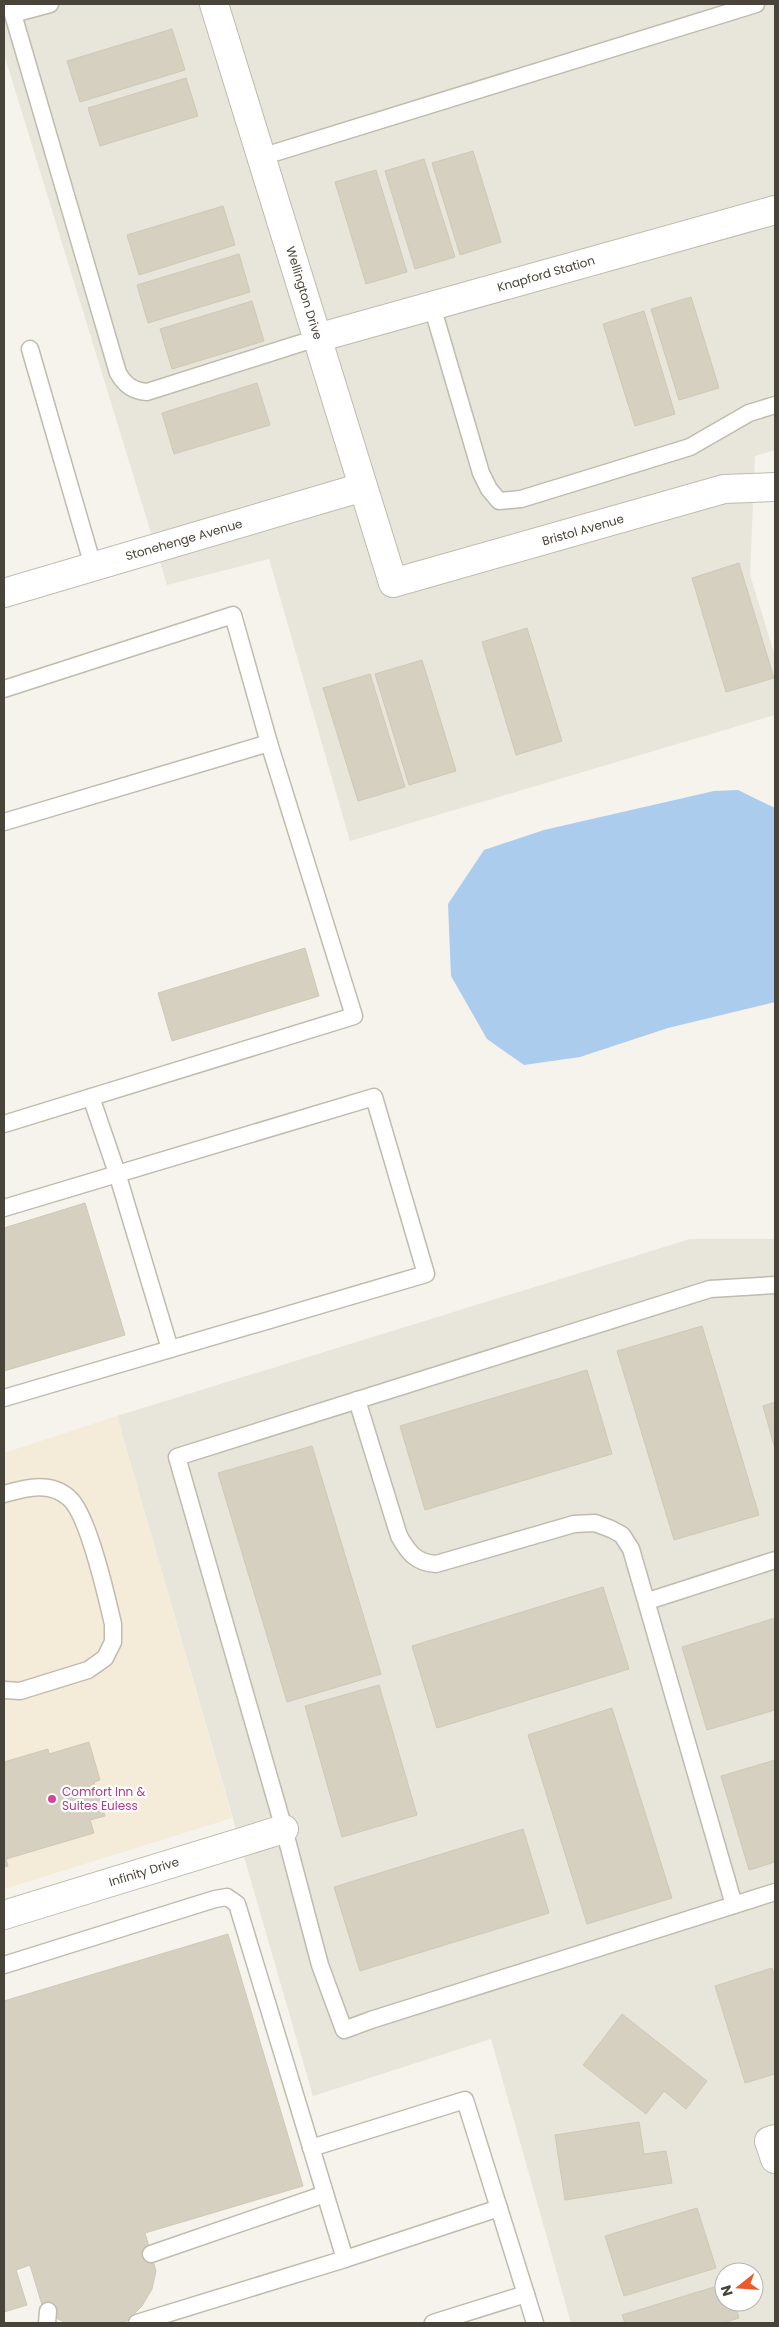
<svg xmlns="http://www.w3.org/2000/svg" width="779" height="2327" font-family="Poppins,sans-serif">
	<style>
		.residential { fill: #e8e5da; fill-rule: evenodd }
		.commercial { fill: #f4ebd8 }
		.water { fill: #accced }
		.building { fill: #d6d0c1; stroke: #d0c8b5 }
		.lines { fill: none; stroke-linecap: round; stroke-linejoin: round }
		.service-casing { stroke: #c0bbae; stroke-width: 19 }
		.minor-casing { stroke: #c0bbae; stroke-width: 30 }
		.service { stroke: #fff; stroke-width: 16 }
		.minor { stroke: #fff; stroke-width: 28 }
		.hotel-dot { fill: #d1479c; stroke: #fff; stroke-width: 2 }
		.labels { text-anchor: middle; stroke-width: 4.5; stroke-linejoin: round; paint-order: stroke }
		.street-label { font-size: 12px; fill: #494439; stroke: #fff }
		.hotel-label { font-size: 12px; fill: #b23c85; stroke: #fff; text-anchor: start }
	</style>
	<rect width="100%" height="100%" fill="#f5f3eb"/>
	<!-- residential -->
	<g class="residential">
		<path d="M4 4H775V450L755 456 750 575 775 656V715L350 841 269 559 167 585 4 54Z"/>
		<path d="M690 1239H775V2323H571L491 2039 313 2096 117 1416ZM724 2272H754V2302H724Z"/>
	</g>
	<!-- commercial -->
	<path class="commercial" d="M117 1416 232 1818 4 1889V1453Z"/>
	<!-- water -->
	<path class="water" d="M738 790 775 808V1002L668 1028 580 1057 524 1065 487 1039 451 976 448 904 484 850 544 830 714 791Z"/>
	<!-- building -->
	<g class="building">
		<path d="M172 29 185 70 80 102 67 61Z"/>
		<path d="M186 78 198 116 100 146 88 108Z"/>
		<path d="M473 151 501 242 460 255 432 163Z"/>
		<path d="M424 159 455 257 415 269 385 171Z"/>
		<path d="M376 170 407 272 366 284 335 182Z"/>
		<path d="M223 206 235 245 139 275 127 235Z"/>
		<path d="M239 254 250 292 148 323 137 285Z"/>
		<path d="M691 297 719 388 679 400 651 309Z"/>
		<path d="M252 301 264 341 172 369 160 329Z"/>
		<path d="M644 311 675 414 635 426 603 324Z"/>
		<path d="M257 383 270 425 174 454 162 413Z"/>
		<path d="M739 563 774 678 726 692 692 578Z"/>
		<path d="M527 628 562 741 516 755 482 642Z"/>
		<path d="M422 660 456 771 409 785 375 674Z"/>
		<path d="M370 674 405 787 358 801 323 688Z"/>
		<path d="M305 948 319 996 172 1041 158 993Z"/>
		<path d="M85 1203 125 1335 4 1371V1228Z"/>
		<path d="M702 1326 759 1515 674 1540 617 1351Z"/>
		<path d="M587 1370 612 1454 425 1510 400 1426Z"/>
		<path d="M775 1402V1449L763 1406Z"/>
		<path d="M312 1446 381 1674 287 1702 218 1473Z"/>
		<path d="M603 1587 629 1669 437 1728 412 1646Z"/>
		<path d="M775 1618V1710L707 1730 682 1647Z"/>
		<path d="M379 1685 417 1815 342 1837 305 1706Z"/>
		<path d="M612 1708 672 1898 587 1924 528 1735Z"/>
		<path d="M89 1742 100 1780 94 1782 105 1816 90 1820 94 1833 6 1859 8 1866 4 1867V1762L48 1749 49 1754Z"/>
		<path d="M775 1760V1862L749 1870 721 1776Z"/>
		<path d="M523 1829 549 1913 360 1971 334 1887Z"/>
		<path d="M228 1934 303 2186 145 2233 156 2271 152 2289 142 2306 128 2320 121 2323H66L56 2318 42 2305 30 2265 16 2270 27 2305 4 2312V2001Z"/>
		<path d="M772 1968 775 1978V2074L745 2083 715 1986Z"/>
		<path d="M622 2014 707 2081 686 2109 664 2091 646 2114 583 2065Z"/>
		<path d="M639 2122 644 2154 666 2151 672 2183 565 2200 555 2135Z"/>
		<path d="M697 2208 716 2268 624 2296 605 2236Z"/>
		<path d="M724 2284V2302H734L739 2318 723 2323H625L622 2315Z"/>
	</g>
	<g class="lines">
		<defs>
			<g id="service">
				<path d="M10 4 118 373C125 385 133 391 147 392L317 338"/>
				<path d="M13 14 50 4"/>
				<path d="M261 157 756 4"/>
				<path d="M432 306 481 473 489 489 499 501 521 499 690 447 749 413 775 405"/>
				<path d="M30 349 93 566"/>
				<path d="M4 689 233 615 269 743 4 822"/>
				<path d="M91 1097 117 1173 170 1349"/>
				<path d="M4 1124 354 1016 269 743"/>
				<path d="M4 1208 374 1097 426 1274 4 1398"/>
				<path d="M775 1285 710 1289 177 1457 284 1829 320 1965 344 2030 371 2020 775 1892"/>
				<path d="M357 1400 399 1536C408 1552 416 1563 436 1564L574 1524 595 1523 611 1529 622 1535 631 1549 734 1905"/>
				<path d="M4 1494C26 1488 50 1481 69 1498 88 1514 107 1598 113 1624V1642L105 1658 88 1670 20 1691 4 1690"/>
				<path d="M648 1601 775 1560"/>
				<path d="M4 1965 215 1899 227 1897 237 1904 345 2259 137 2323"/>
				<path d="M311 2148 465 2100 535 2323"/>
				<path d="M151 2254 325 2194"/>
				<path d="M345 2259 499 2208"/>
				<path d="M47 2323 48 2311"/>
				<path d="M433 2323 526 2294"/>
			</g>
			<g id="minor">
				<path d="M214 4 393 583 724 489 775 487"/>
				<path d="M317 338 775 210"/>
				<path d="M4 593 363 487"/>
				<path d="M4 1915 284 1829"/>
				<path d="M775 2139 769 2141 775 2159"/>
			</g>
		</defs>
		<!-- service casing -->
		<use href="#service" class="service-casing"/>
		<!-- minor casing -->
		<use href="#minor" class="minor-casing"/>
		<!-- service -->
		<use href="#service" class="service"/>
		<!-- minor -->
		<use href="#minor" class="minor"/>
	</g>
	<!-- markers -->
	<circle class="hotel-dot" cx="52" cy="1799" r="5"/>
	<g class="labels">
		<!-- street labels -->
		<g class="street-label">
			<text transform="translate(546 274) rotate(-16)" y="4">Knapford Station</text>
			<text transform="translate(304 293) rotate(73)" y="4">Wellington Drive</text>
			<text transform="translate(583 530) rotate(-16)" y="4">Bristol Avenue</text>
			<text transform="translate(184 540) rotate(-16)" y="4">Stonehenge Avenue</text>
			<text transform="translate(144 1872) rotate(-17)" y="4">Infinity Drive</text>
		</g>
		<!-- hotel labels -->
		<g class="hotel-label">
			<text x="62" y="1796">Comfort Inn &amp;<tspan x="62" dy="14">Suites Euless</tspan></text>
		</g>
	</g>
	<!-- border -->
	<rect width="779" height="2327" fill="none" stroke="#494439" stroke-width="10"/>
	<!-- north arrow -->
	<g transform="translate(739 2287) rotate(253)"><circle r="24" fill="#ffffff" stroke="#b6b4b0"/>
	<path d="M0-4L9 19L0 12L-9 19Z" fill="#ed5a2a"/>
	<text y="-8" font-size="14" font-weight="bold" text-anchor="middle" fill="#494439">N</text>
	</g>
</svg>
